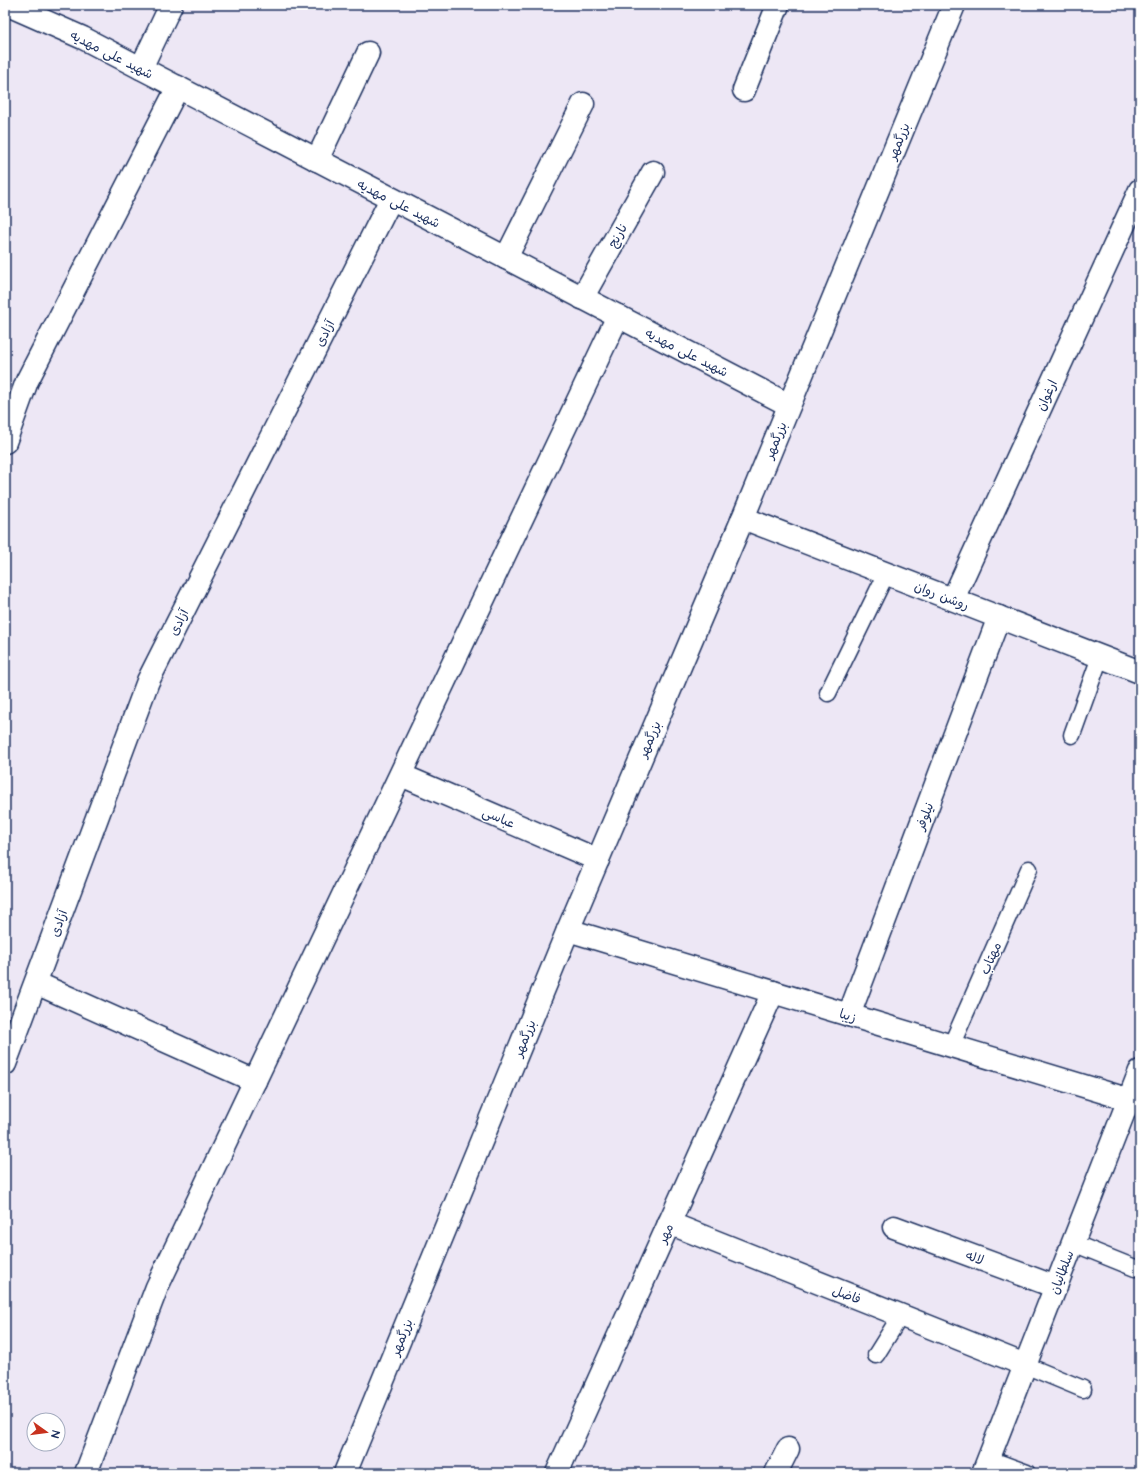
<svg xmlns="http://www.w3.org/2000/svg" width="1145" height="1478" font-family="'Architects Daughter','Playpen Sans Arabic',sans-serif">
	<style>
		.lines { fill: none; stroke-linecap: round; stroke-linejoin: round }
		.lane-casing { stroke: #1b2f5e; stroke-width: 19 }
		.street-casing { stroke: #1b2f5e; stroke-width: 25 }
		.lane { stroke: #fff; stroke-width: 16 }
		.street { stroke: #fff; stroke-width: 22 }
		.labels { text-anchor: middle; stroke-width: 3; stroke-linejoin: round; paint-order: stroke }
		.street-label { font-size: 13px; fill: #1b2f5e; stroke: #fff }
	</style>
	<rect width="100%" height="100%" fill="#ede7f5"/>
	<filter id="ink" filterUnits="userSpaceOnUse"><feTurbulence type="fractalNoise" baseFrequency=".025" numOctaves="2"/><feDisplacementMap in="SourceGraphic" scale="8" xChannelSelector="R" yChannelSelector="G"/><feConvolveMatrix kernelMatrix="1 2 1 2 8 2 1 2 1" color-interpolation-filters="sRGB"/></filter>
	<g filter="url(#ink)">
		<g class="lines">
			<defs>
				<g id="lane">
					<path d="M828 693 886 574"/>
					<path d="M1072 735 1100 657"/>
					<path d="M951 1046 1029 869"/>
					<path d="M1073 1243 1135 1268"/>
					<path d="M876 1355 901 1315"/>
					<path d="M1025 1365 1083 1389"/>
					<path d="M989 1459 1027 1473"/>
				</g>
				<g id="street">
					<path d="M8 5 83 38 789 405"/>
					<path d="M141 68 171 5"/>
					<path d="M744 90 778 5"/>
					<path d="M317 160 368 53"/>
					<path d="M506 258 583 104"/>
					<path d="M582 298 653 172"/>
					<path d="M5 442 27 381 178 87"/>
					<path d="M743 518 1140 672"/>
					<path d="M953 599 1140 190"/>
					<path d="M401 775 598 860"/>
					<path d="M568 930 1140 1103"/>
					<path d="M36 983 255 1081"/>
					<path d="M849 1015 999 617"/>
					<path d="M5 1064 148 681 391 199"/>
					<path d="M669 1223 1025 1365"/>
					<path d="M894 1227 1056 1287"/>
					<path d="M86 1473 157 1287 618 316"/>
					<path d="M345 1473 568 930 743 518 954 5"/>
					<path d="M557 1473 773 992"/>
					<path d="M776 1473 788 1449"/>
					<path d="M983 1473 1140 1071"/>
				</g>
			</defs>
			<!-- lane casing -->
			<use href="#lane" class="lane-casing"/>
			<!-- street casing -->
			<use href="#street" class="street-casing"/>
			<!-- lane -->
			<use href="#lane" class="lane"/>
			<!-- street -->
			<use href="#street" class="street"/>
		</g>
	</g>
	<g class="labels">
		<!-- street labels -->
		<g class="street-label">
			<text transform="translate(112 54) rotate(27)" y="5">شهید علی مهدیه</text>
			<text transform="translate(898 141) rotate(-68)" y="5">بزرگمهر</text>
			<text transform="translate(399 203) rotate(27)" y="5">شهید علی مهدیه</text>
			<text transform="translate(617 235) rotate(-60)" y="5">نارنج</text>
			<text transform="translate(324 333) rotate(-63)" y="5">آزادی</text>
			<text transform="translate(687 352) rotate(27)" y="5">شهید علی مهدیه</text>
			<text transform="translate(1046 395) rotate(-65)" y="5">ارغوان</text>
			<text transform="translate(775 440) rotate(-68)" y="5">بزرگمهر</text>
			<text transform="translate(942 595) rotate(21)" y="5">روشن روان</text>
			<text transform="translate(178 622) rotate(-63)" y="5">آزادی</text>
			<text transform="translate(649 739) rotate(-67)" y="5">بزرگمهر</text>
			<text transform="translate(924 816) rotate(-69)" y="5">نیلوفر</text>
			<text transform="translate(499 817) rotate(23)" y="5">عباسی</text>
			<text transform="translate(58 923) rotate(-70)" y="5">آزادی</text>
			<text transform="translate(990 958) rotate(-66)" y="5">مهتاب</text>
			<text transform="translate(848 1015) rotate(17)" y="5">زیبا</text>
			<text transform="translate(524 1038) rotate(-68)" y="5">بزرگمهر</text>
			<text transform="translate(665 1233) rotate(-66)" y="5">مهر</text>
			<text transform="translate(975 1257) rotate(20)" y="5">لاله</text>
			<text transform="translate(1061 1272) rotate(-69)" y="5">سلطانیان</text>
			<text transform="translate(847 1294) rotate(22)" y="5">فاضل</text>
			<text transform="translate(401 1337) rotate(-68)" y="5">بزرگمهر</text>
		</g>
	</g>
	<!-- margin -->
	<rect width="1145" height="1478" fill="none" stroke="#fff" stroke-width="20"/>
	<rect x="10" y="10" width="1125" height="1458" fill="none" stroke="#1b2f5e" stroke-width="1.5" filter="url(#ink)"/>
	<!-- north arrow -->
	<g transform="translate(46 1432) rotate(104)"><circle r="19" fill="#ffffff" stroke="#a4acbf"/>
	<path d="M0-3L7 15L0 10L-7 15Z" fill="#c8321e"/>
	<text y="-6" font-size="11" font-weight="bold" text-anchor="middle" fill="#1b2f5e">N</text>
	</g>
</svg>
